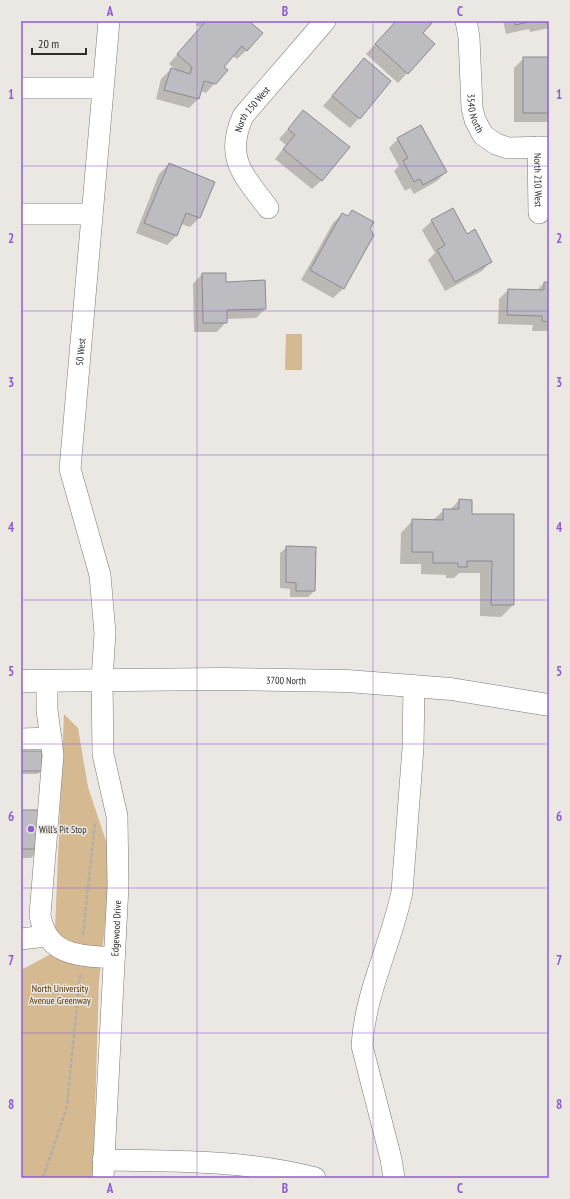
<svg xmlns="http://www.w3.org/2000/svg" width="570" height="1199" font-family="'PT Sans Narrow',sans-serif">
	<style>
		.green { fill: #d5b990 }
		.shadow { fill: #0003 }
		.building { fill: #bdbcc0; stroke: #8c8a8f }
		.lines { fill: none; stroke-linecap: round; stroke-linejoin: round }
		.minor-casing { stroke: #7d7a76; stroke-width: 22 }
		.major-casing { stroke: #7d7a76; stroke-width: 23 }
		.path { stroke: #b1aeaa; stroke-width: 2.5; stroke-dasharray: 4 2; stroke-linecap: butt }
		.minor { stroke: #fff; stroke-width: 21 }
		.major { stroke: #fff; stroke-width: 22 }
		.grid { fill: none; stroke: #905cd4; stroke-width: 1; stroke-opacity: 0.55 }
		.poi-dot { fill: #905cd4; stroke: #ebe8e3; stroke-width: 1.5 }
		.labels { text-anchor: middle; stroke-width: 3; stroke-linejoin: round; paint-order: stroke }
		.street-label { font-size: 10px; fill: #2e2d2b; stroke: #ebe8e3 }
		.poi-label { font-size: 10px; fill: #2e2d2b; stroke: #ebe8e3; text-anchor: start }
		.park-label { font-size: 10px; fill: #4e3302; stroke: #ebe8e3 }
		.neatline { fill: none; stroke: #905cd4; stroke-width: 1.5 }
		.grid-label { font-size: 13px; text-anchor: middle; font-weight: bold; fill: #905cd4 }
	</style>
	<rect width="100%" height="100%" fill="#ebe8e3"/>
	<!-- green -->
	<g class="green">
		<path d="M286 334H302V370H285Z"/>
		<path d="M64 714 78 728 88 787 112 859 99 981 93 1178H21V970L49 955 55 928Z"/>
	</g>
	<!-- shadow -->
	<g class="shadow">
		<path d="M199 21H247V50L237 59 233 56 223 68 215 83 206 93 200 91 198 99 189 108 156 99 161 79 171 69 177 71 169 64 200 28 196 24Z"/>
		<path d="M396 21H428L407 73 398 83 366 54Z"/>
		<path d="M503 21H549V28L530 32 529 29 506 34Z"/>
		<path d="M524 58 549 92V122H514V68Z"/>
		<path d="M364 59 359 118 350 128 323 106Z"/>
		<path d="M304 111 322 180 312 189 275 159 286 145 279 139Z"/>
		<path d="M398 139 446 172 437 181 414 194 410 188 405 191 394 171 399 166 389 148Z"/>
		<path d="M169 164 214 183 199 218 190 227 181 224 176 236 167 245 136 233 159 174Z"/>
		<path d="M352 211 373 235 343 289 333 298 301 280 333 223 342 214 347 217Z"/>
		<path d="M432 221 467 235 491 261 482 271 445 291 428 260 435 253 422 230Z"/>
		<path d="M202 274 225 283 265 309 256 318 226 319V322L217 332H194L193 284Z"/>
		<path d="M544 283H549V329L547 331H532L533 325 498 324 499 299 508 290H537Z"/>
		<path d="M459 500 471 515 513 605 501 617 480 616V573H459L454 578H446V575L421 574V564H400L401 533 413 520H433L444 510H450Z"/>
		<path d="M287 547 314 591 308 597H290V589L280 588V553Z"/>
		<path d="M21 752 41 771 38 774H21Z"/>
		<path d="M21 811 40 849 31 858H21Z"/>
	</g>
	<!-- building -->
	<g class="building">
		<path d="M206 21H249L263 33 247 51 242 46 224 67 228 70 216 84 204 81 199 99 164 90 171 68 190 74 192 67 177 54Z"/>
		<path d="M396 21H429L432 23 423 33 435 44 408 74 375 44Z"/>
		<path d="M514 21H533L515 25Z"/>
		<rect x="523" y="57" width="26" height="56"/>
		<path d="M364 58 391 81 360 119 332 96Z"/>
		<path d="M303 110 350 147 322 181 283 149 295 135 288 129Z"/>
		<path d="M421 125 447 172 423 185 420 179 414 182 403 161 408 158 397 138Z"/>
		<path d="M169 163 215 182 200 218 186 213 177 236 144 223Z"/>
		<path d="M453 208 467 234 475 229 492 262 455 282 437 250 445 245 431 220Z"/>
		<path d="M352 210 374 222 370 229 374 235 344 289 310 270 342 213 348 216Z"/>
		<path d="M202 273H226V282L265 280 266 309 227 310V323H203Z"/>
		<path d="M544 282H549V322L542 321V316L507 315 508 289 544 290Z"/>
		<path d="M459 499 472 500V514H514V605H491L492 561H467V567H458V563H433V552H412V519L443 520V509H459Z"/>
		<path d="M286 546 316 547 315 591H296V583L286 582Z"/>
		<rect x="21" y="751" width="21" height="20"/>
		<rect x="21" y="810" width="20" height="39"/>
	</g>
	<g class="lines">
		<defs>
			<g id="minor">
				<path id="s1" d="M466 21 469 37 472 108 475 120 483 135 496 144 508 148 549 147"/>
				<path d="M21 88H102"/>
				<path id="s2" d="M538 147 539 213"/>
				<path id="s3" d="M268 208C244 175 224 159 243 116L325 21"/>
				<path d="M21 214H92"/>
				<path d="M47 681V710L53 755 40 915C47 957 79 955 114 958"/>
				<path d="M21 739 51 738"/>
				<path d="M21 939 46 936"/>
				<path d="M103 1160C173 1161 246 1160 315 1178"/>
				<path id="s4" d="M103 1178 118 886 117 816 103 754 102 680 105 633 100 575 70 469 109 21"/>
				<path d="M394 1178 391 1159 362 1046C365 992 391 945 402 892L413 748 414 686"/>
			</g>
			<g id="major">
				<path id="s5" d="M21 681 223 679 347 681 451 689 549 705"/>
			</g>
		</defs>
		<!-- minor casing -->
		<use href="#minor" class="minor-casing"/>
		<!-- major casing -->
		<use href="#major" class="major-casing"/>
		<!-- path -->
		<g class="path">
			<path d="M83 935 95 822"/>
			<path d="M43 1178 67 1106 80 974"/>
		</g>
		<!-- minor -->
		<use href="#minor" class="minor"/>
		<!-- major -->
		<use href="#major" class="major"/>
	</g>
	<!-- grid -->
	<path class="grid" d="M197 21V1178M373 21V1178M21 166H549M21 311H549M21 455H549M21 600H549M21 744H549M21 888H549M21 1033H549"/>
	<!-- markers -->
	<circle class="poi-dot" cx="31" cy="829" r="4"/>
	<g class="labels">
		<!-- street labels -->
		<g class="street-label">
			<text dy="4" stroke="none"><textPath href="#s3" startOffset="113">North 150 West</textPath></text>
			<text dy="4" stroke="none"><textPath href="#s1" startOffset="93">3540 North</textPath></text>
			<text dy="4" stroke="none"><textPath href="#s2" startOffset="33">North 210 West</textPath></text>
			<text dy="4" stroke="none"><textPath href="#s4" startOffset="833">50 West</textPath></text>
			<text dy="4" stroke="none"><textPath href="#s5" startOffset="265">3700 North</textPath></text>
			<text dy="4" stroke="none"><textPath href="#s4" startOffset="250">Edgewood Drive</textPath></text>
		</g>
		<!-- poi labels -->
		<g class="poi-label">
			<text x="39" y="833">Will's Pit Stop</text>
		</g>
		<!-- park labels -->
		<g class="park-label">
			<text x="60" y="992">North University<tspan x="60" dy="12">Avenue Greenway</tspan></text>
		</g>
	</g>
	<!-- border -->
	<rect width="570" height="1199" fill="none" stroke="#ebe8e3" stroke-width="44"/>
	<!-- scale -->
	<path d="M32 48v6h54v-6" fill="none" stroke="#2e2d2b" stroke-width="2"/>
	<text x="38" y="48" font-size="12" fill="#2e2d2b" stroke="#ebe8e3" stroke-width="3" paint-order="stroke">20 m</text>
	<rect x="22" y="22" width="526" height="1155" class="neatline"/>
	<g class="grid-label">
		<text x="110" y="16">A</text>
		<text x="285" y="16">B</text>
		<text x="460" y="16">C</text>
		<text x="11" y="99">1</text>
		<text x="559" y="99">1</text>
		<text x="11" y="243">2</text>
		<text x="559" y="243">2</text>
		<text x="11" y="387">3</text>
		<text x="559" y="387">3</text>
		<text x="11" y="532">4</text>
		<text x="559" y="532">4</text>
		<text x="11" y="676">5</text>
		<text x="559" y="676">5</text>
		<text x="11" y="821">6</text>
		<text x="559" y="821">6</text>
		<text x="11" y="965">7</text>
		<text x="559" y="965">7</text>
		<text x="11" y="1109">8</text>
		<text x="559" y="1109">8</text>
		<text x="110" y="1193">A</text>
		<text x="285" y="1193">B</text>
		<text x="460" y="1193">C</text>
	</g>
</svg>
